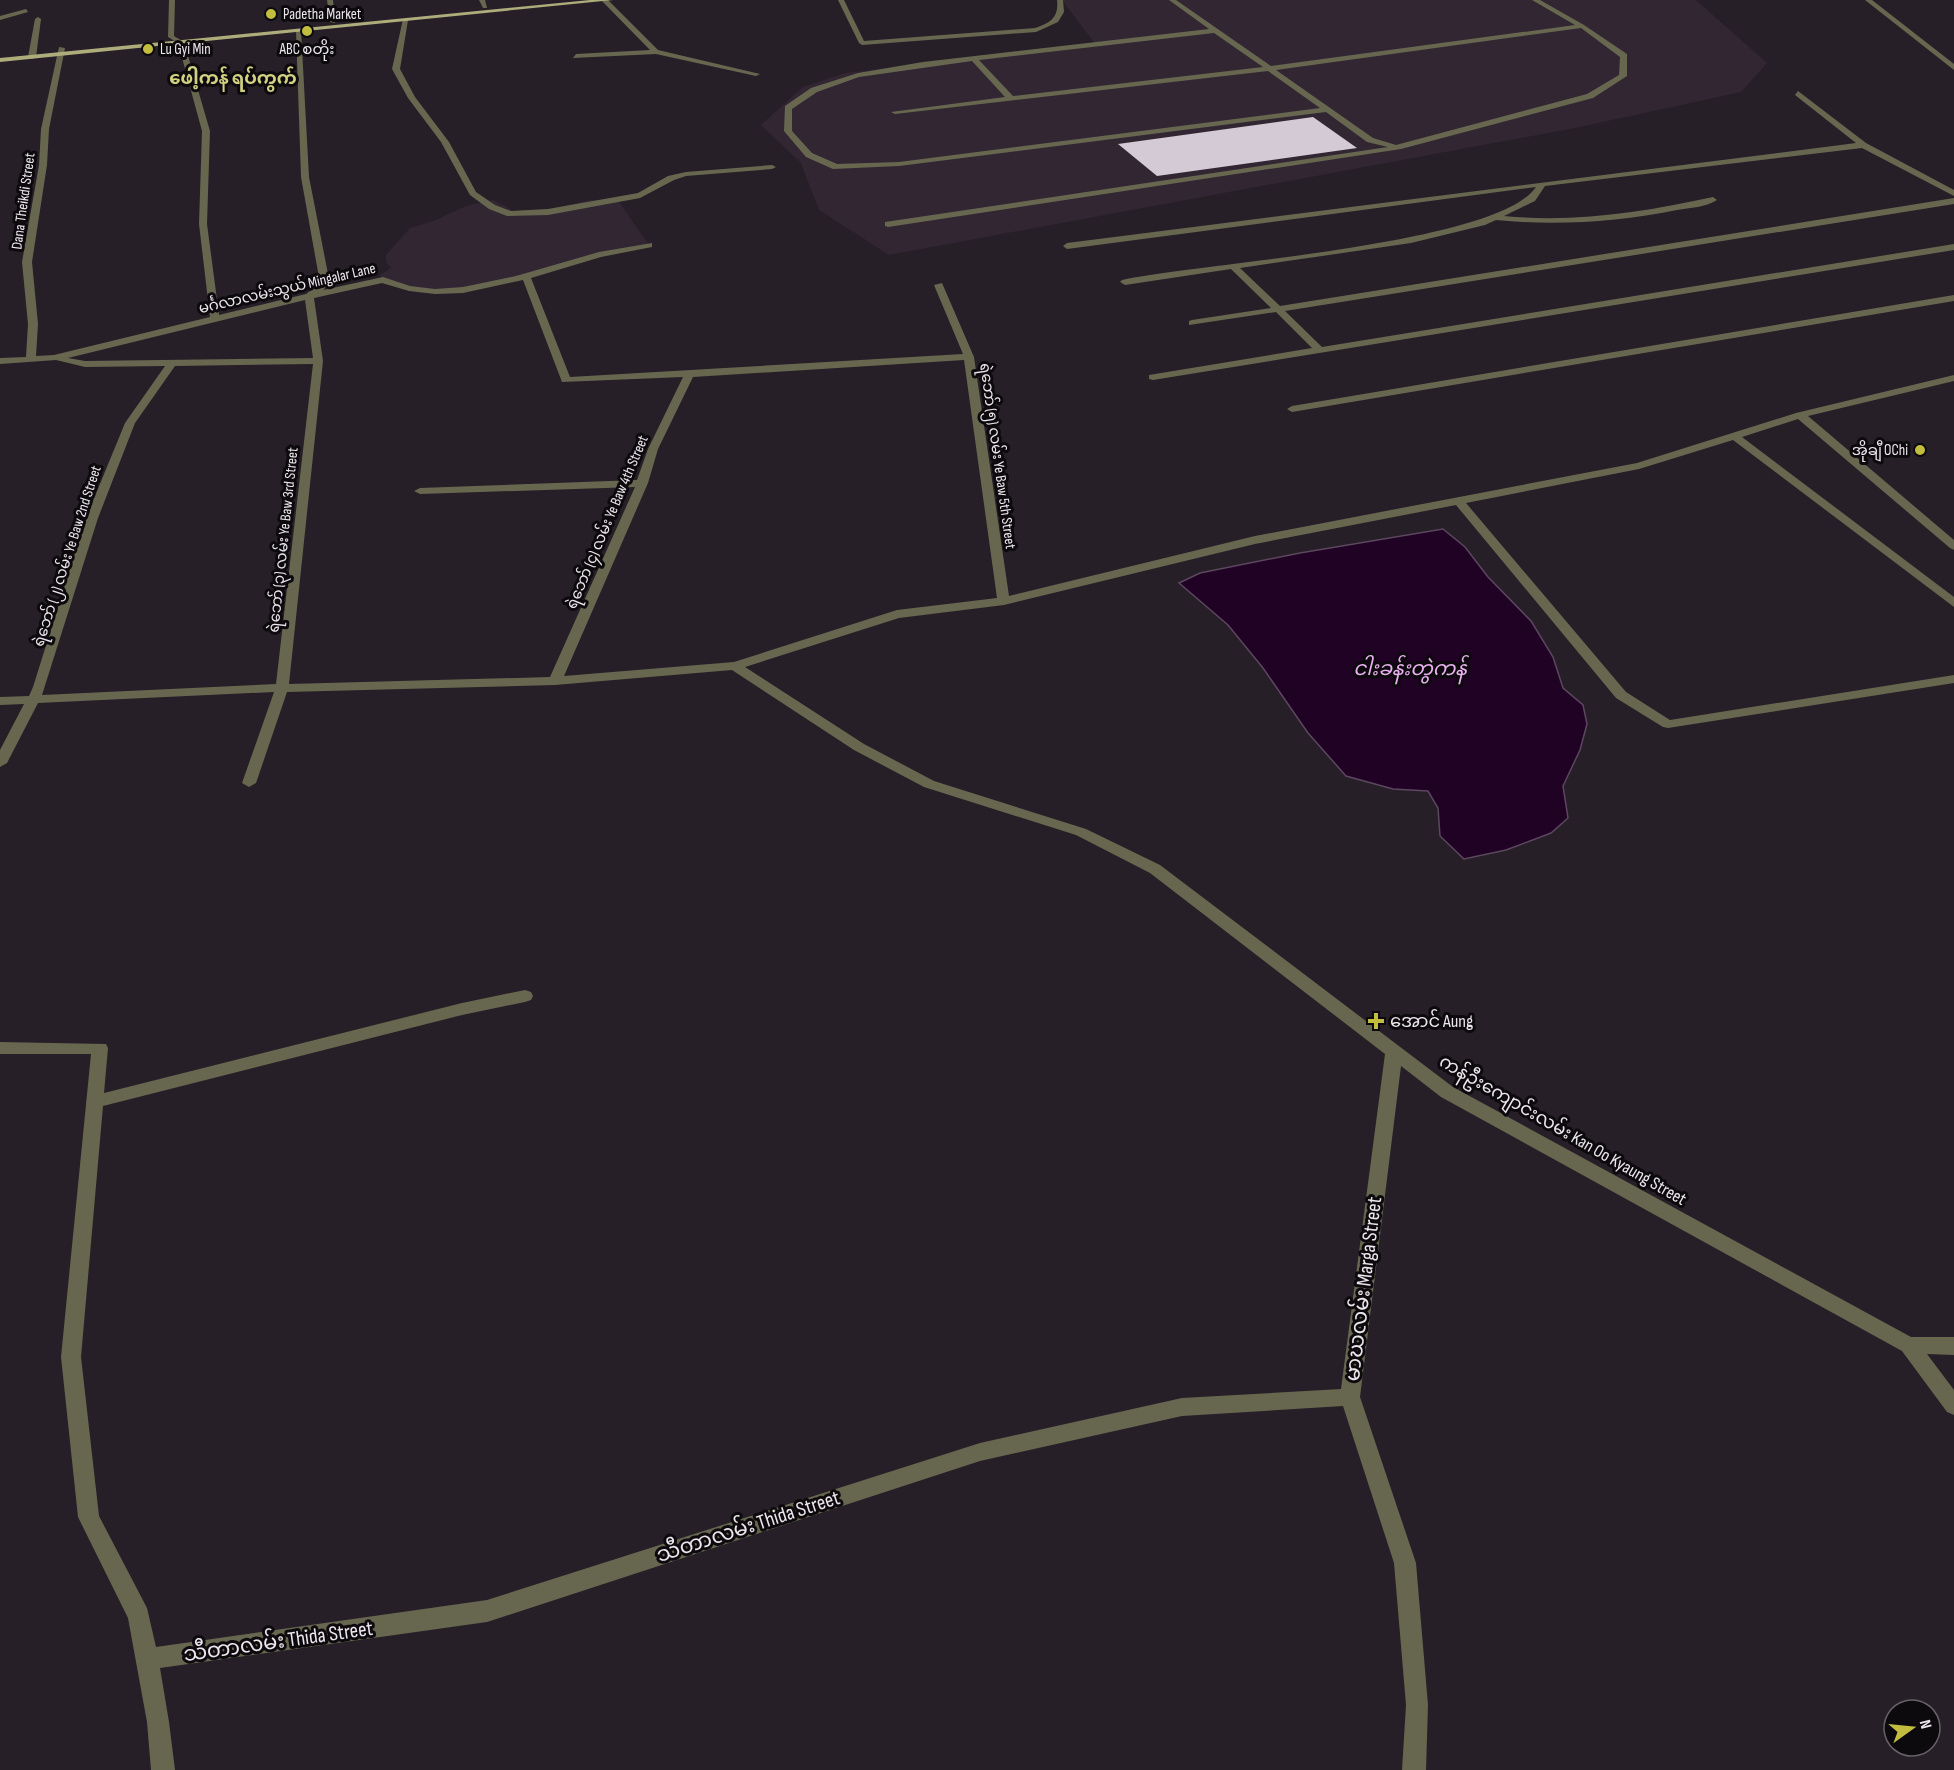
<svg xmlns="http://www.w3.org/2000/svg" width="1954" height="1770" font-family="'Sofia Sans Condensed','Noto Sans Myanmar',sans-serif">
	<style>
		.built { fill: #322633 }
		.water { fill: #200224; stroke: #5d4760; stroke-width: 1.5 }
		.building { fill: #d4cad5 }
		.lines { fill: none; stroke-linecap: round; stroke-linejoin: round }
		.minor { fill: #676750; fill-rule: evenodd }
		.major { fill: #adad7c; fill-rule: evenodd }
		.poi-dot { fill: #c2bd3f; stroke: #0d0a0e; stroke-width: 2 }
		.labels { text-anchor: middle; stroke-width: 6; stroke-linejoin: round; paint-order: stroke }
		.far-poi-label { font-size: 15px; fill: #ece7ed; stroke: #0d0a0e; text-anchor: start }
		.far-street-label { font-size: 15px; fill: #ece7ed; stroke: #0d0a0e }
		.far-quarter-label { font-size: 18px; font-weight: bold; fill: #d2d182; stroke: #0d0a0e }
		.poi-label { font-size: 18px; fill: #ece7ed; stroke: #0d0a0e; text-anchor: start }
		.street-label { font-size: 18px; fill: #ece7ed; stroke: #0d0a0e }
		.water-label { font-size: 20px; font-style: italic; fill: #eab0f1; stroke: #0d0a0e }
		.near-street-label { font-size: 21px; fill: #ece7ed; stroke: #0d0a0e }
	</style>
	<rect width="100%" height="100%" fill="#261f27"/>
	<!-- built -->
	<g class="built">
		<path d="M1062 0H1696L1767 63 1741 92 1575 128 889 255 819 210 801 163 761 125 803 87 845 73 1096 45Z"/>
		<path d="M493 200 507 207 519 216 590 200 619 202 649 245 599 255 526 277 435 292 383 280 380 275 391 268 386 262V255L410 228 436 220 466 206Z"/>
	</g>
	<!-- water -->
	<path class="water" d="M1443 529 1465 547 1488 577 1531 621 1553 657 1563 688 1583 705 1587 724 1580 750 1563 786 1568 818 1551 833 1506 850 1464 859 1440 836 1438 808 1428 791 1393 789 1346 776 1308 733 1263 668 1228 625 1179 583 1200 573 1300 553Z"/>
	<!-- building -->
	<path class="building" d="M1313 117 1357 148 1157 176 1118 144Z"/>
	<g class="lines">
		<!-- minor -->
		<g class="minor">
			<path d="M169 0H175L174 36 184 42 210 131 207 224 219 315 306 294 320 283 301 177 296 31 301 30 309 177 330 284 323 290 383 277 410 286 435 289 463 287 516 276 599 252 652 243V247L601 257 531 278 570 377 963 354 934 285 942 283 974 357 1009 596 1255 536 1637 463 1796 413 1954 375V381L1808 416 1954 540V550L1950 548 1798 419 1742 437 1954 597V607L1733 440 1639 469 1466 503 1626 692 1670 720 1954 675V683L1668 728 1663 727 1616 698 1456 505 1255 544 1004 605 899 618 745 667 864 744 934 781 1086 829 1160 865 1453 1087 1911 1337H1954V1355L1927 1354 1954 1390V1415L1947 1412 1902 1351 1441 1097 1401 1066 1360 1397 1416 1563 1428 1705 1426 1770H1402L1406 1705 1394 1563 1343 1406 1182 1416 980 1461 487 1622 160 1668 169 1722 175 1770H151L147 1722 128 1618 78 1517 61 1357 91 1054H0V1042L106 1044 108 1048 104 1093 462 1003 525 990 531 992 533 996 531 1000 525 1002 462 1015 103 1106 81 1357 99 1516 147 1608 156 1647 487 1600 980 1443 1182 1398 1341 1389 1385 1054 1150 873 1076 835 924 787 854 750 732 670 555 685 287 692 256 783 249 787 242 783 274 692 38 703 7 763 0 767V750L24 704 0 705V697L29 696 33 687 86 518 125 423 165 366 85 367 56 360 0 364V358L26 357 28 324 22 262 39 165 41 129 59 47 65 48 49 129 47 165 32 262 38 324 36 356 54 355 210 317 199 224 202 131 178 43 168 37ZM523 280 562 382 683 377 648 449 637 480 420 488 414 491 420 494 635 487 550 677 289 684 323 361 314 298 382 283 409 291 435 294 463 293ZM305 300 313 358 85 361 68 358ZM964 360 997 598 897 610 734 662 564 676 648 483 658 449 693 377ZM313 364 276 684 42 695 98 518 135 423 175 366Z"/>
			<path d="M327 0H333L335 23 330 22Z"/>
			<path d="M479 0H485L487 8H483Z"/>
			<path d="M601 0H608L658 50 760 74 756 76 656 54 573 58 576 54 650 50Z"/>
			<path d="M838 0H844L864 41 1035 28C1051 23 1059 17 1057 0H1063L1064 12 1058 22 1036 32 862 45 859 43Z"/>
			<path d="M1169 0H1176L1271 66 1575 25 1532 0H1540L1584 25 1627 54V76L1593 98 1401 149 888 227 885 226V222L1388 147 1367 142 1326 112 899 166 833 169 806 157 784 131 785 106 811 88 858 73 923 62 1209 29ZM1581 28 1620 57 1619 75 1587 94 1396 145 1373 138 1276 70ZM1214 33 1263 67 1013 96 979 60ZM972 61 1005 97 891 112 895 114 1268 71 1320 108 899 162 837 164 812 153 792 131V109L817 92 859 77Z"/>
			<path d="M1865 0H1872L1954 64V70Z"/>
			<path d="M26 9 28 12 0 20V16Z"/>
			<path d="M38 17 41 19 36 57 32 59 28 57 35 19Z"/>
			<path d="M403 19 408 20 400 69 415 97 449 142 476 192 495 205 511 211 548 209 638 193 668 176 686 172 772 165 776 167 772 169 686 176 674 180 640 198 548 215 507 216 489 209 470 195 441 142 408 98 392 69Z"/>
			<path d="M1798 91 1866 143 1954 190V196L1862 148 1545 186 1535 201 1504 216C1575 223 1644 212 1713 197L1717 200C1707 207 1689 208 1677 210 1617 222 1557 226 1496 220L1485 225 1411 243 1240 268 1280 306 1954 198V204L1285 311 1322 347 1954 244V250L1153 380 1149 379V375L1312 348 1276 312 1189 325V321L1192 320 1271 308 1231 269 1125 285 1120 282 1122 280C1200 263 1497 245 1536 187L1067 249 1063 246 1067 243 1856 143 1795 95Z"/>
			<path d="M1954 295V301L1292 412 1287 409 1292 406Z"/>
		</g>
		<!-- major -->
		<path class="major" d="M590 0H613L0 62V58Z"/>
	</g>
	<!-- markers -->
	<g class="poi-dot">
		<circle cx="271" cy="14" r="6"/>
		<circle cx="307" cy="31" r="6"/>
		<circle cx="148" cy="49" r="6"/>
		<circle cx="1920" cy="450" r="6"/>
		<path d="M1373 1012h6v6h6v6h-6v6h-6v-6h-6v-6h6z"/>
	</g>
	<g class="labels">
		<!-- far-poi labels -->
		<g class="far-poi-label">
			<text x="283" y="19">Padetha Market</text>
			<text x="160" y="54">Lu Gyi Min</text>
			<text x="307" y="54" text-anchor="middle">ABC စတိုး</text>
			<text x="1908" y="455" text-anchor="end">အိုချီ OChi</text>
		</g>
		<!-- far-street labels -->
		<g class="far-street-label">
			<text transform="translate(23 201) rotate(-82)" y="5">Dana Theikdi Street</text>
			<text transform="translate(287 288) rotate(-13)" y="5">မင်္ဂလာလမ်းသွယ် Mingalar Lane</text>
			<text transform="translate(998 456) rotate(82)" y="5">ရဲဘော် (၅) လမ်း Ye Baw 5th Street</text>
			<text transform="translate(607 522) rotate(-67)" y="5">ရဲဘော် (၄) လမ်း Ye Baw 4th Street</text>
			<text transform="translate(283 540) rotate(-84)" y="5">ရဲဘော် (၃) လမ်း Ye Baw 3rd Street</text>
			<text transform="translate(67 556) rotate(-72)" y="5">ရဲဘော် (၂) လမ်း Ye Baw 2nd Street</text>
		</g>
		<!-- far-quarter labels -->
		<g class="far-quarter-label">
			<text x="233" y="84">ဖေါ့ကန် ရပ်ကွက်</text>
		</g>
		<!-- poi labels -->
		<g class="poi-label">
			<text x="1390" y="1027">အောင် Aung</text>
		</g>
		<!-- street labels -->
		<g class="street-label">
			<text transform="translate(1563 1130) rotate(30)" y="6">ကန်ဦးကျောင်းလမ်း Kan Oo Kyaung Street</text>
		</g>
		<!-- water labels -->
		<g class="water-label">
			<text x="1410" y="675">ငါးခန်းတွဲကန်</text>
		</g>
		<!-- near-street labels -->
		<g class="near-street-label">
			<text transform="translate(1363 1289) rotate(-83)" y="7">မာဃလမ်း Marga Street</text>
			<text transform="translate(748 1526) rotate(-18)" y="7">သီတာလမ်း Thida Street</text>
			<text transform="translate(278 1641) rotate(-8)" y="7">သီတာလမ်း Thida Street</text>
		</g>
	</g>
	<!-- north arrow -->
	<g transform="translate(1912 1728) rotate(75)"><circle r="28" fill="#0d0a0e" stroke="#666267" stroke-width="1.5"/>
	<path d="M0-4.5L10 22L0 15L-10 22Z" fill="#c2bd3f"/>
	<text y="-9" font-size="16" font-weight="bold" text-anchor="middle" fill="#ece7ed">N</text>
	</g>
</svg>
